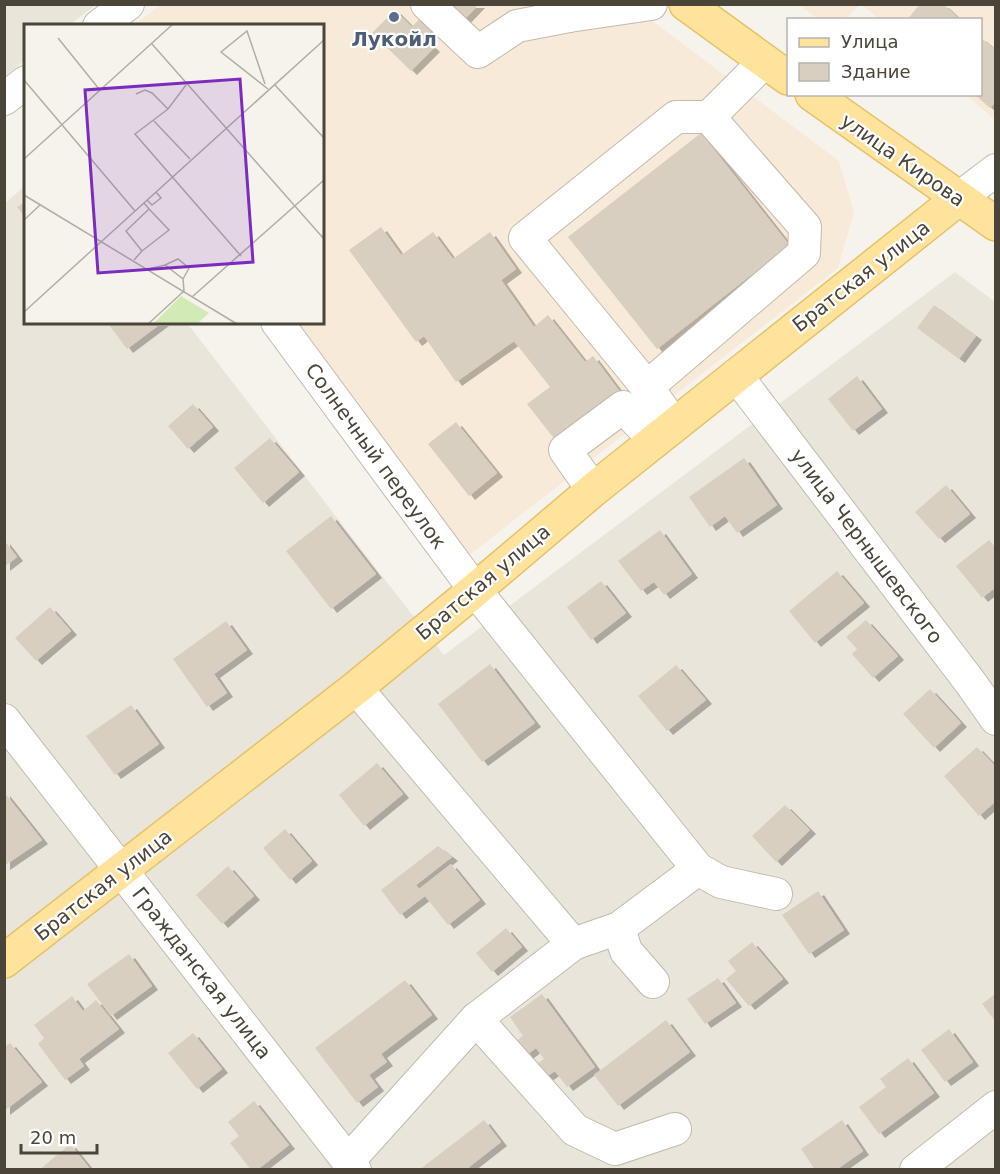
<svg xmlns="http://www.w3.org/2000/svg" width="1000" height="1174" font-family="'DejaVu Sans',sans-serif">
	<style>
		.residential { fill: #eae5da }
		.commercial { fill: #f7ead8 }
		.building { fill: #d8cfc1; filter: url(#shadow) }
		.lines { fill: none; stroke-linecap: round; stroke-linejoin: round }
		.minor-casing { stroke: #c2bbae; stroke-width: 34 }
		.major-casing { stroke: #e6c16a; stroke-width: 36 }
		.minor { stroke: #fff; stroke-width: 32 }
		.major { stroke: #ffe39c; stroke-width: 33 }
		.service-dot { fill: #5c6f8a; stroke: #fff; stroke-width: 2 }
		.labels { text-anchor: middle; stroke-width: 4.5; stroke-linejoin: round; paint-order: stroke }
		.service-label { font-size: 20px; font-weight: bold; fill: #4e5e75; stroke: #fff }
		.street-label { font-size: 20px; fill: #4b4439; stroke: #fff }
		.inset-road { fill: none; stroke: #b2ada4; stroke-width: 1.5 }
		.view { fill: #7b2cbf; fill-opacity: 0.15; stroke: #7b2cbf; stroke-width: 3 }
		.inset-edge { fill: none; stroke: #4b4439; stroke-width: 3 }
	</style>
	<defs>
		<filter id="shadow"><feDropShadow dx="6" dy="4" stdDeviation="0" flood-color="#0004"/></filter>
	</defs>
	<rect width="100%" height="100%" fill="#f6f3ec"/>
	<!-- residential -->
	<g class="residential">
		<path d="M5 4H96V5L69 25 26 26 25 60 5 76Z"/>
		<path d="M25 186 26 322 187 323 378 571 444 655 955 272 995 302V1169L5 1170V203Z"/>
	</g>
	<!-- commercial -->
	<g class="commercial">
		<path d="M162 4 631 5 839 161 854 212 838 268 468 556 296 323 322 322V26H133Z"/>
		<path d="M799 5H860L844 20 818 19Z"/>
		<path d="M862 5H995V120L966 95 980 94V20L879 19Z"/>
	</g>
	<!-- building -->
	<g class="building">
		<path d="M433 4H479L462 22 450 10 424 38 434 48 411 71 372 33 395 10 412 27Z"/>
		<path d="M920 4H943L960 20H907Z"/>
		<path d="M980 37 996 50V101L990 108 974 94H980Z"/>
		<path d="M701 133 789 245 657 349 568 237Z"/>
		<path d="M26 201V218L17 207Z"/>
		<path d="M381 227 401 255 433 232 453 259 490 232 516 269 501 280 534 327 548 315 585 362 593 356 620 392 556 441 527 404 550 387 514 341 456 382 424 336 416 342 349 250Z"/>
		<path d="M934 305 976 336 959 359 917 328Z"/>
		<path d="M107 322H163L127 349Z"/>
		<path d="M857 376 882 409 853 431 828 399Z"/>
		<path d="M193 404 213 427 188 449 168 426Z"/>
		<path d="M456 422 497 473 469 496 428 444Z"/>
		<path d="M270 438 299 472 263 503 234 468Z"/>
		<path d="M744 458 777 505 737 533 725 516 710 527 689 497Z"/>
		<path d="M946 485 970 514 939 539 915 512Z"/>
		<path d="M331 516 376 574 331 609 286 551Z"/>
		<path d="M660 530 692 574 664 595 654 582 641 591 618 561Z"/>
		<path d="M4 540 17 557 4 567Z"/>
		<path d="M989 540 996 548V587L982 598 956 566Z"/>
		<path d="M837 571 864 603 815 643 789 611Z"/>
		<path d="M601 581 626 613 591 640 567 607Z"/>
		<path d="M50 607 71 631 36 661 15 638Z"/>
		<path d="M866 620 898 656 873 678 852 654 857 649 846 637Z"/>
		<path d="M226 621 247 650 214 674 227 693 207 707 173 659Z"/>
		<path d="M490 664 535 723 482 762 438 704Z"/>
		<path d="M676 665 706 700 667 731 638 696Z"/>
		<path d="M930 689 961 723 934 748 903 714Z"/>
		<path d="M131 705 159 744 115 775 86 736Z"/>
		<path d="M977 747 996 767V801L979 816 944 776Z"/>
		<path d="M377 763 403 794 364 826 339 795Z"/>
		<path d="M4 792 42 840 4 866Z"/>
		<path d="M785 805 810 830 776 862 752 836Z"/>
		<path d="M285 829 312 861 290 880 263 848Z"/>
		<path d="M438 846 452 857 416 885 419 889 451 864 480 900 448 925 425 896 400 915 381 890Z"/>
		<path d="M228 866 254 896 222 924 196 895Z"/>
		<path d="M818 891 844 930 809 954 782 915Z"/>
		<path d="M506 928 522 947 492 972 476 953Z"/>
		<path d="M752 942 783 979 749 1006 726 979 736 971 728 961Z"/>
		<path d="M129 954 152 986 111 1016 87 984Z"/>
		<path d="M718 978 736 1003 705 1024 687 999Z"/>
		<path d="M405 980 432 1015 381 1054 387 1062 369 1075 378 1087 357 1103 315 1048Z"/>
		<path d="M996 993V1022L982 1004Z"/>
		<path d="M542 994 595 1067 567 1087 555 1071 543 1079 534 1066 544 1059 536 1048 524 1057 514 1042 523 1036 510 1017Z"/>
		<path d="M72 996 83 1011 96 1000 119 1029 79 1059 84 1066 65 1080 38 1044 44 1038 34 1025Z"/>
		<path d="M666 1020 690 1052 618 1106 594 1075Z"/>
		<path d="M949 1029 973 1062 945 1082 921 1050Z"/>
		<path d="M193 1033 222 1069 197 1089 168 1053Z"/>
		<path d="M10 1043 42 1082 4 1111V1047Z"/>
		<path d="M908 1058 934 1093 879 1134 859 1107 886 1087 880 1079Z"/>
		<path d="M254 1101 289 1145 257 1170H251L230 1143 239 1136 228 1122Z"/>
		<path d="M484 1120 501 1142 469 1167 471 1170H419Z"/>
		<path d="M842 1120 863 1151 836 1170H815L801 1149Z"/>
		<path d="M70 1144 91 1170H39Z"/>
	</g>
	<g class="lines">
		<defs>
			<g id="minor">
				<path d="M427 4 478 52 517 26 569 16"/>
				<path d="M555 4 569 16 651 4"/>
				<path d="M99 26 128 4"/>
				<path d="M4 99 26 82"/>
				<path d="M958 199 996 170"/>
				<path d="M277 322 475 590 698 869 619 928 573 944 476 1019 349 1160"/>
				<path d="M736 375 970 682 996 719"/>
				<path d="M647 387 525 238 676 117H709"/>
				<path d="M674 425 647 387 804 253 805 227 709 117 765 61"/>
				<path d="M593 490 565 450 623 407 655 440"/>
				<path d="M356 688 573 944"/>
				<path d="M4 720 355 1170"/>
				<path d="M698 869 721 882 776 894"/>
				<path d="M619 928 626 951 653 982"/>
				<path d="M476 1019 575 1130 615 1149 675 1129"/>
				<path d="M916 1170 996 1107"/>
			</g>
			<g id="major">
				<path d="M686 4 788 78"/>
				<path d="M812 94 996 224"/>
				<path d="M4 961 356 688 475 590 593 490 958 199"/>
			</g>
		</defs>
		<!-- minor casing -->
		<use href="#minor" class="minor-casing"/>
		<!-- major casing -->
		<use href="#major" class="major-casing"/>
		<!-- minor -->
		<use href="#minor" class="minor"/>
		<!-- major -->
		<use href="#major" class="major"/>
	</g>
	<!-- markers -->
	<circle class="service-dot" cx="394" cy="17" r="6"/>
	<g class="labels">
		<!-- service labels -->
		<g class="service-label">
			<text x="394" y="46">Лукойл</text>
		</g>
		<!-- street labels -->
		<g class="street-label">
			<text transform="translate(903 160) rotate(35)" y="7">улица Кирова</text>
			<text transform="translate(861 276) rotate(-38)" y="7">Братская улица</text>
			<text transform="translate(376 456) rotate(54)" y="7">Солнечный переулок</text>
			<text transform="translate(867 546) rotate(53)" y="7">улица Чернышевского</text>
			<text transform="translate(483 582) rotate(-40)" y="7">Братская улица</text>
			<text transform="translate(103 885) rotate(-38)" y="7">Братская улица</text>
			<text transform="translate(202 973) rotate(52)" y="7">Гражданская улица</text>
		</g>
	</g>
	<!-- overview -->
	<g transform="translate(24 24)">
		<rect width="300" height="300" fill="#f6f3ec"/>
		<path d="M157 272 185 289 173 300H129Z" fill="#d2eab5"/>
		<path class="inset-road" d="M34 14 75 65M128 20 300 215M0 56 111 187M241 60 223 7 197 28 244 65M250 60 300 114M162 61 144 85 111 110 217 232M112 70 121 66 128 69 144 85M130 97 166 135M0 135 149 0M0 171 213 300M123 176 128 181 137 174 132 168M0 196 16 181M78 217 300 16M118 227 145 206 125 185M110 236 118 227 102 207 125 185 120 179M141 241 154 235 165 244 159 255M124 245 141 241 159 255 160 267 124 300M168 273 300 156M0 288 78 217"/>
		<path class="view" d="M216 55 229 238 74 249 61 66Z"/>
		<rect width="300" height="300" class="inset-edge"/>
	</g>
	<!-- border -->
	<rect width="1000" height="1174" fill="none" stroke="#4b4439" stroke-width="12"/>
	<!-- legend -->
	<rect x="787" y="18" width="195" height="78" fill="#ffffff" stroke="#b7b4b0" stroke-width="1.5"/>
	<rect x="799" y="38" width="30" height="9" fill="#ffe39c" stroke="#b7b4b0" stroke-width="1.5"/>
	<text x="841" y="48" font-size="18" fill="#4b4439">Улица</text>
	<rect x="799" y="63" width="30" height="18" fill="#d8cfc1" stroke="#b7b4b0" stroke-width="1.5"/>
	<text x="841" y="78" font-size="18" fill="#4b4439">Здание</text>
	<!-- scale -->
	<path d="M21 1144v9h76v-9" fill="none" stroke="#4b4439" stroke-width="3"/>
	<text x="30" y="1144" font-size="18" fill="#4b4439" stroke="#ffffff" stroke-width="4.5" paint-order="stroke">20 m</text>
</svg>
